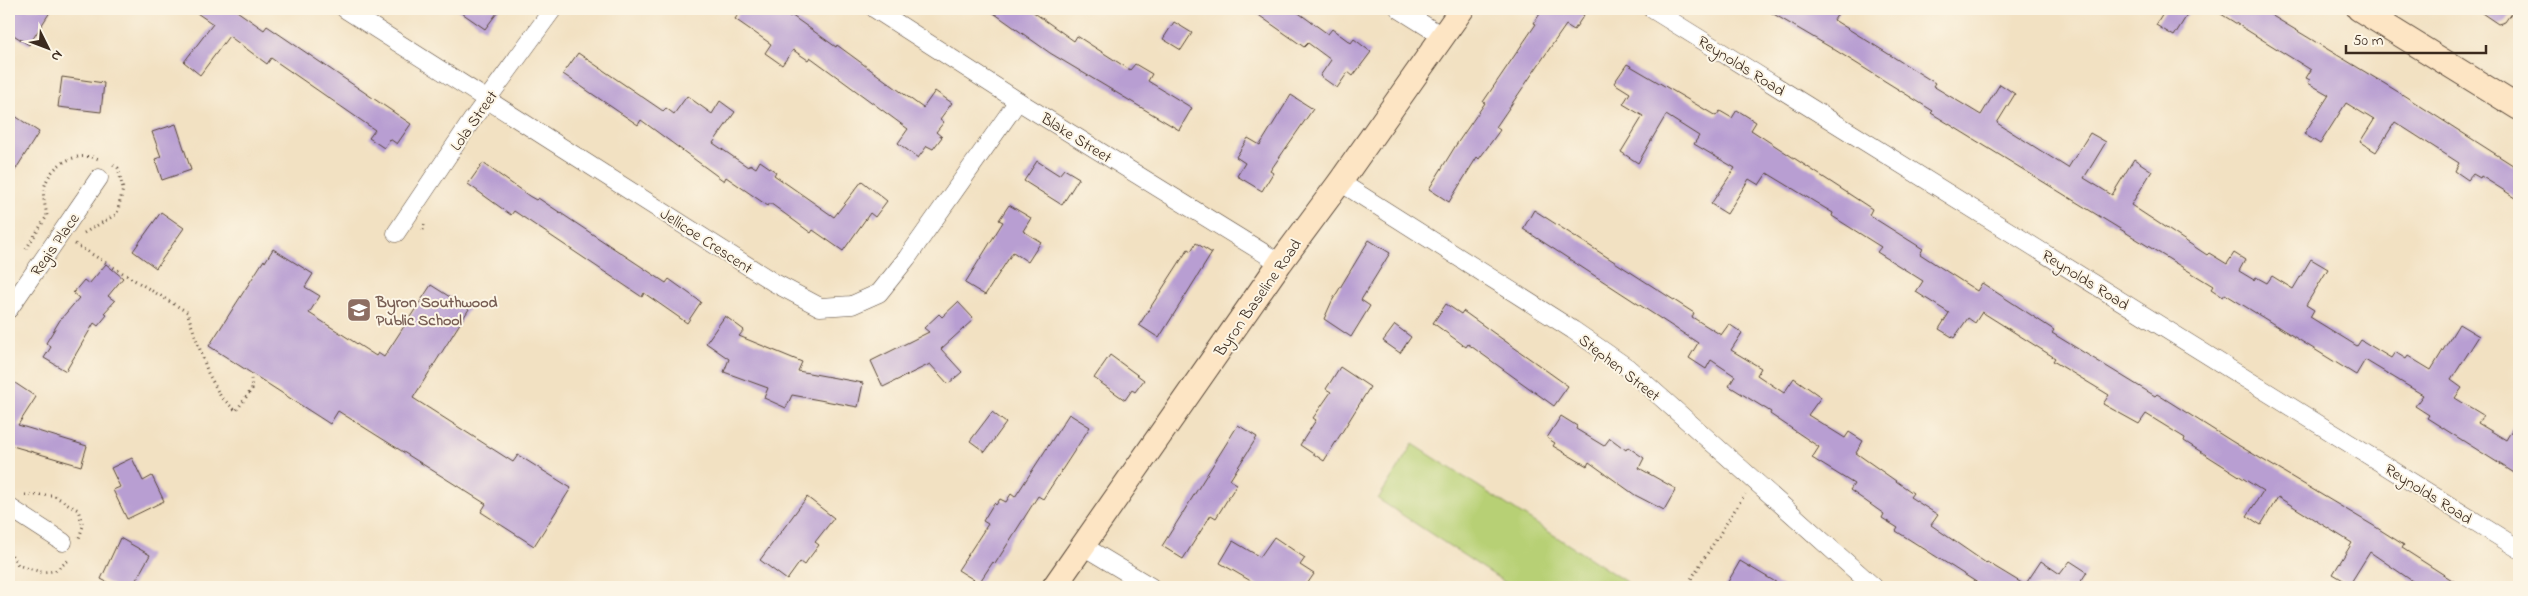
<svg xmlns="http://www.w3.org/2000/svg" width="2528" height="596" font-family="'Indie Flower',sans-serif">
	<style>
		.green { fill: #b7d075; stroke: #797d4a }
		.building { fill: #b89ed2 }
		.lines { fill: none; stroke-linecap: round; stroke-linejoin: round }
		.street-casing { stroke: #564537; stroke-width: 19 }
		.secondary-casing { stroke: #564537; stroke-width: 26 }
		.path { stroke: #564537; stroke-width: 3; stroke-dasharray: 1 4; stroke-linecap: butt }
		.street { stroke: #fff; stroke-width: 18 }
		.secondary { stroke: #fde5c4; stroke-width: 24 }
		.labels { text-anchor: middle; stroke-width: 4; stroke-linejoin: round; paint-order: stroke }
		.street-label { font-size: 16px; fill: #3b2a1e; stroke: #fcf5e5 }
		.education-label { font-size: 16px; font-weight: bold; fill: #785e54; stroke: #fcf5e5; text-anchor: start }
	</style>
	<rect width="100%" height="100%" fill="#fcf5e5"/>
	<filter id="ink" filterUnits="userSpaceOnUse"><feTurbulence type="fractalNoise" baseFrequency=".02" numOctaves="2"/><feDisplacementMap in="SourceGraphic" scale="10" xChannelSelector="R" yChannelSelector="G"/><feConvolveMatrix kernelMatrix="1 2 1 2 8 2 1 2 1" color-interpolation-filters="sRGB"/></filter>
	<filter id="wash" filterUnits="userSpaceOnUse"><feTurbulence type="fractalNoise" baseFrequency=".0096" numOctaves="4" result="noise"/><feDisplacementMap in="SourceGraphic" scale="20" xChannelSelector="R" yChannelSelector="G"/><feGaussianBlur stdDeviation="1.12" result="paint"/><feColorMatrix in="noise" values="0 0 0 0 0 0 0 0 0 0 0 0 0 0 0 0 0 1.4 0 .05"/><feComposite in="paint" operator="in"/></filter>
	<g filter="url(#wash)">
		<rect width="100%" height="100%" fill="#f2e1c2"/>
		<!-- green -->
		<path class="green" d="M1413 444 1634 587H1512L1378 499Z"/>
		<g id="blocks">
			<!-- building -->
			<g class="building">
				<path d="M12 9H52L29 45 9 32V14Z"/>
				<path d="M191 9H234L264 30 267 26 411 124 397 144 390 139 384 148 369 138 375 130 271 58 267 64 229 36 200 75 184 62 213 24Z"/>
				<path d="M456 9H500L485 29Z"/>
				<path d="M742 9H778L790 17 791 15 836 47 837 45 923 108 935 91 952 103 940 119 944 122 936 132 942 137 933 149 927 146 918 158 898 143 908 129 810 57 808 60 793 50 782 65 765 53 771 44 735 19Z"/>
				<path d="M988 9H1029L1074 41 1077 36 1130 70 1135 64 1152 74 1148 81 1192 108 1179 130 1050 53Z"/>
				<path d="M1250 9H1293L1328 34 1332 29 1351 43 1354 39 1371 52 1353 76 1348 72 1337 88 1320 76 1331 60 1308 43 1304 47Z"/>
				<path d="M1543 9H1573L1584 15 1574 30 1566 25 1552 45 1496 127 1500 130 1479 159 1477 157 1449 202 1429 189 1456 145 1485 103 1483 102 1536 24 1534 23Z"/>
				<path d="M1765 9H1841L1834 20 1935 83 1933 86 1981 115 2000 84 2015 94 1997 123 2068 168 2090 133 2106 142 2084 178 2112 195 2134 159 2152 171 2131 205 2207 255 2209 253 2227 264 2234 253 2245 260 2239 271 2254 280 2256 277 2267 283 2272 276 2293 289 2311 259 2328 269 2306 305 2314 310 2310 317 2357 346 2361 340 2391 358 2395 352 2406 359 2408 356 2431 370 2459 324 2479 336 2451 380 2462 388 2455 398 2483 415 2478 423 2506 440 2519 418V476L2427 418 2429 415 2415 406 2423 395 2365 360 2356 375 2225 294 2223 297 2211 289 2213 286 1931 113 1933 111 1835 50Z"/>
				<path d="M2166 9H2191L2174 36 2156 25Z"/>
				<path d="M2213 9H2261L2400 93 2519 169V200L2481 176 2480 178 2473 174 2468 180 2455 171 2459 163 2395 122 2376 152 2360 142 2374 120 2346 103 2320 144 2304 134 2329 95 2308 83 2310 80 2306 78 2311 70Z"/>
				<path d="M2476 9H2514L2505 22 2498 24Z"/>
				<path d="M1174 22 1192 33 1181 50 1163 39Z"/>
				<path d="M578 53 663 111 666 108 674 114 687 96 712 114 720 101 735 112 713 143 748 167 750 164 756 168 760 161 776 172 774 175 834 217 862 181 887 201 875 217 870 213 843 251 813 230 811 233 770 203 768 206 726 177 724 181 641 120 638 125 563 74Z"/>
				<path d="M1627 64 1716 116 1720 111 1732 118 1737 110 1756 122 1751 130 1872 209 1869 215 1923 249 1920 254 1977 291 1982 283 2054 330 2052 333 2155 396 2157 394 2233 442 2374 526 2404 545 2402 548 2463 587H2421L2370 552 2350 584 2333 574 2352 543 2278 497 2261 525 2247 516 2263 491 2184 441 2185 438 2146 414 2139 424 2103 404 2109 395 2053 361 2055 358 1982 312 1975 323 1968 318 1954 338 1939 329 1949 313 1916 292 1923 281 1877 252 1881 247 1832 216 1833 213 1767 173 1759 185 1749 179 1727 214 1711 204 1735 168 1694 144 1699 136 1666 115 1638 163 1621 152 1643 116 1623 104 1630 93 1614 83Z"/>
				<path d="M62 77 104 83 101 112 58 107Z"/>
				<path d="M1291 95 1313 109 1270 171 1273 173 1262 191 1237 176 1245 163 1236 157 1248 138 1260 145Z"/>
				<path d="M9 112 39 132 9 180Z"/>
				<path d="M176 124 191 170 162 180 155 159 161 157 152 132Z"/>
				<path d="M1037 161 1059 175 1064 169 1079 178 1062 205 1024 181Z"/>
				<path d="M483 163 529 196 536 200 538 198 666 283 669 279 701 302 687 323 644 293 642 297 514 211 511 215 468 184Z"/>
				<path d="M1009 205 1031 218 1023 231 1041 242 1028 262 1013 252 985 295 965 283 1003 222 999 220Z"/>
				<path d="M1534 210 1694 313 1692 317 1721 335 1729 324 1742 333 1731 350 1761 368 1757 375 1784 393 1794 378 1821 397 1808 415 1845 438 1849 432 1863 441 1856 453 1913 493 1910 497 1938 515 1931 525 1986 563 1987 562 2025 585 2041 561 2060 574 2070 561 2087 572 2078 586 2080 587H1984L1896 531 1898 528 1882 518 1884 514 1850 490 1854 484 1812 458 1819 447 1770 414 1771 412 1729 386 1735 376 1711 360 1706 369 1689 358 1698 343 1523 229Z"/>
				<path d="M161 212 184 228 156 268 133 251Z"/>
				<path d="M1369 240 1390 253 1361 300 1370 306 1351 337 1324 319 1332 301Z"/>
				<path d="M1196 243 1212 253 1159 338 1139 325 1188 249 1191 251Z"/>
				<path d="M273 249 313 274 305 287 320 296 309 313 376 356 378 353 384 357 431 285 469 309 413 398 513 462 518 455 571 488 534 546 481 512 486 504 338 411 330 424 209 346 264 260 265 262Z"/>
				<path d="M106 264 123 278 108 296 115 301 104 313 107 315 98 326 94 323 66 371 44 358 51 347 46 343 60 320 79 298 73 293 84 280 89 284Z"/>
				<path d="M958 302 974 319 941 349 962 372 948 384 930 364 883 387 871 361 929 332 924 328 939 314 942 317Z"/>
				<path d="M1446 304 1461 314 1463 311 1568 386 1554 406 1468 344 1466 347 1433 323Z"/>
				<path d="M725 316 744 330 739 336 802 362 798 371 863 383 858 407 792 395 786 408 764 398 768 388 724 372 729 359 706 343Z"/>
				<path d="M1395 325 1411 337 1400 353 1383 341Z"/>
				<path d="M1110 355 1144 380 1135 392 1132 390 1125 400 1094 378Z"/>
				<path d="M1340 367 1370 387 1324 461 1300 445 1316 420 1313 418 1331 392 1326 389Z"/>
				<path d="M9 379 36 397 18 425 87 446 81 466 9 445Z"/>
				<path d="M992 412 1006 423 985 452 970 441Z"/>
				<path d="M1069 414 1090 427 1043 499 1038 496 995 564 993 562 979 583 958 570 988 524 983 521 994 503 996 505 1000 499 1006 502 1011 494 1015 497Z"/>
				<path d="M1561 416 1577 426 1576 429 1604 446 1610 438 1626 450 1628 447 1644 458 1639 468 1676 489 1664 510 1635 495 1589 462 1587 466 1553 446 1555 443 1547 438Z"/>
				<path d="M1238 425 1257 437 1230 480 1237 484 1216 518 1211 515 1183 559 1162 546Z"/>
				<path d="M132 458 143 481 152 476 164 501 127 519 113 490 120 487 111 468Z"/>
				<path d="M807 497 834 518 815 542 819 545 804 565 800 562 787 580 760 560Z"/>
				<path d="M1274 537 1305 558 1300 565 1314 574 1305 587H1261L1220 563 1233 541 1260 557Z"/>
				<path d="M120 538 150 555 132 587H116L101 579Z"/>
				<path d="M1740 561 1784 587H1725Z"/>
			</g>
		</g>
	</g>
	<g filter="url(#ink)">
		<use href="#blocks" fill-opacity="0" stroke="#564537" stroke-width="1"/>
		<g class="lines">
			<defs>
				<g id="street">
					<path d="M345 9 773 282 820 307 852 305 879 293 907 258 1018 101"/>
					<path d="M875 9 1018 101 1280 263"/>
					<path d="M1399 9 1442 36"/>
					<path d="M1652 9 2519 549"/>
					<path d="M1340 182 1573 330 1628 368 1874 587"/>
					<path d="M396 233 472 120 553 9"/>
					<path d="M9 309 99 178"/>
					<path d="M9 507 63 542"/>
					<path d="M1083 546 1151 587"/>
				</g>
				<g id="secondary">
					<path d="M2359 9 2519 108"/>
					<path d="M1054 587 1280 263 1340 182 1462 9"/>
				</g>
			</defs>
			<!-- street casing -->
			<use href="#street" class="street-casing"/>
			<!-- secondary casing -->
			<use href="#secondary" class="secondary-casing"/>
			<!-- path -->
			<g class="path">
				<path d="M423 230 425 223"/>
				<path d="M84 233 117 214 123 189 118 168 111 164"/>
				<path d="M75 244 187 312 208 373 221 397 236 411 252 389 251 379"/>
				<path d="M26 249 47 216C46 208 42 197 44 189 49 164 78 149 101 160"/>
				<path d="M25 495H53L78 510 83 526 79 538"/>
				<path d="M9 551 18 565 41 572 55 571 70 559"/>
				<path d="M1686 587 1745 494"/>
			</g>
			<!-- street -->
			<use href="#street" class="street"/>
			<!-- secondary -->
			<use href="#secondary" class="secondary"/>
		</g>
	</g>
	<!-- icons -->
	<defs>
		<symbol id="school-square" viewBox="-11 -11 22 22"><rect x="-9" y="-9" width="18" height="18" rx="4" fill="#8d6e63" stroke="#fcf5e5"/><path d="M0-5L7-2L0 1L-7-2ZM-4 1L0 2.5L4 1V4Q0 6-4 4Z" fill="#fff"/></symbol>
	</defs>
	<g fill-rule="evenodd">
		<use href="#school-square" x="345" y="296" width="28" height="28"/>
	</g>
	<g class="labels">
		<!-- street labels -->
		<g class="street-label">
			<text transform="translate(1742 65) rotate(32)" y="6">Reynolds Road</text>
			<text transform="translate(473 120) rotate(-55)" y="6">Lola Street</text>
			<text transform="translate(1077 137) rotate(32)" y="6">Blake Street</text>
			<text transform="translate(707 240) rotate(33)" y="6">Jellicoe Crescent</text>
			<text transform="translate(54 244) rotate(-55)" y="6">Regis Place</text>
			<text transform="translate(2086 279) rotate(32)" y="6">Reynolds Road</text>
			<text transform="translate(1257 297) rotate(-55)" y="6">Byron Baseline Road</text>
			<text transform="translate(1620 367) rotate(38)" y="6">Stephen Street</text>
			<text transform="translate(2429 493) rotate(32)" y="6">Reynolds Road</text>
		</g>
		<!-- education labels -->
		<g class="education-label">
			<text x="376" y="307">Byron Southwood<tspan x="376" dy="18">Public School</tspan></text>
		</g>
	</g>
	<!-- margin -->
	<rect width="2528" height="596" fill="none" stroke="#fcf5e5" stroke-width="30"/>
	<!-- north arrow -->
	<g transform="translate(48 48) rotate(132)" stroke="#fcf5e5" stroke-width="4" paint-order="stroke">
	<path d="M0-4L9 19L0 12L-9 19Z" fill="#3b2a1e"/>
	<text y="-8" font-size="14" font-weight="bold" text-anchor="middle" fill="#3b2a1e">N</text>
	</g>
	<!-- scale -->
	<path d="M2346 45v8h140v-8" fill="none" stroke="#3b2a1e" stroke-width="2.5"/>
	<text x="2353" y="45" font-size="15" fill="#3b2a1e" stroke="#fcf5e5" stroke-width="4" paint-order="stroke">50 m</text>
</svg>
